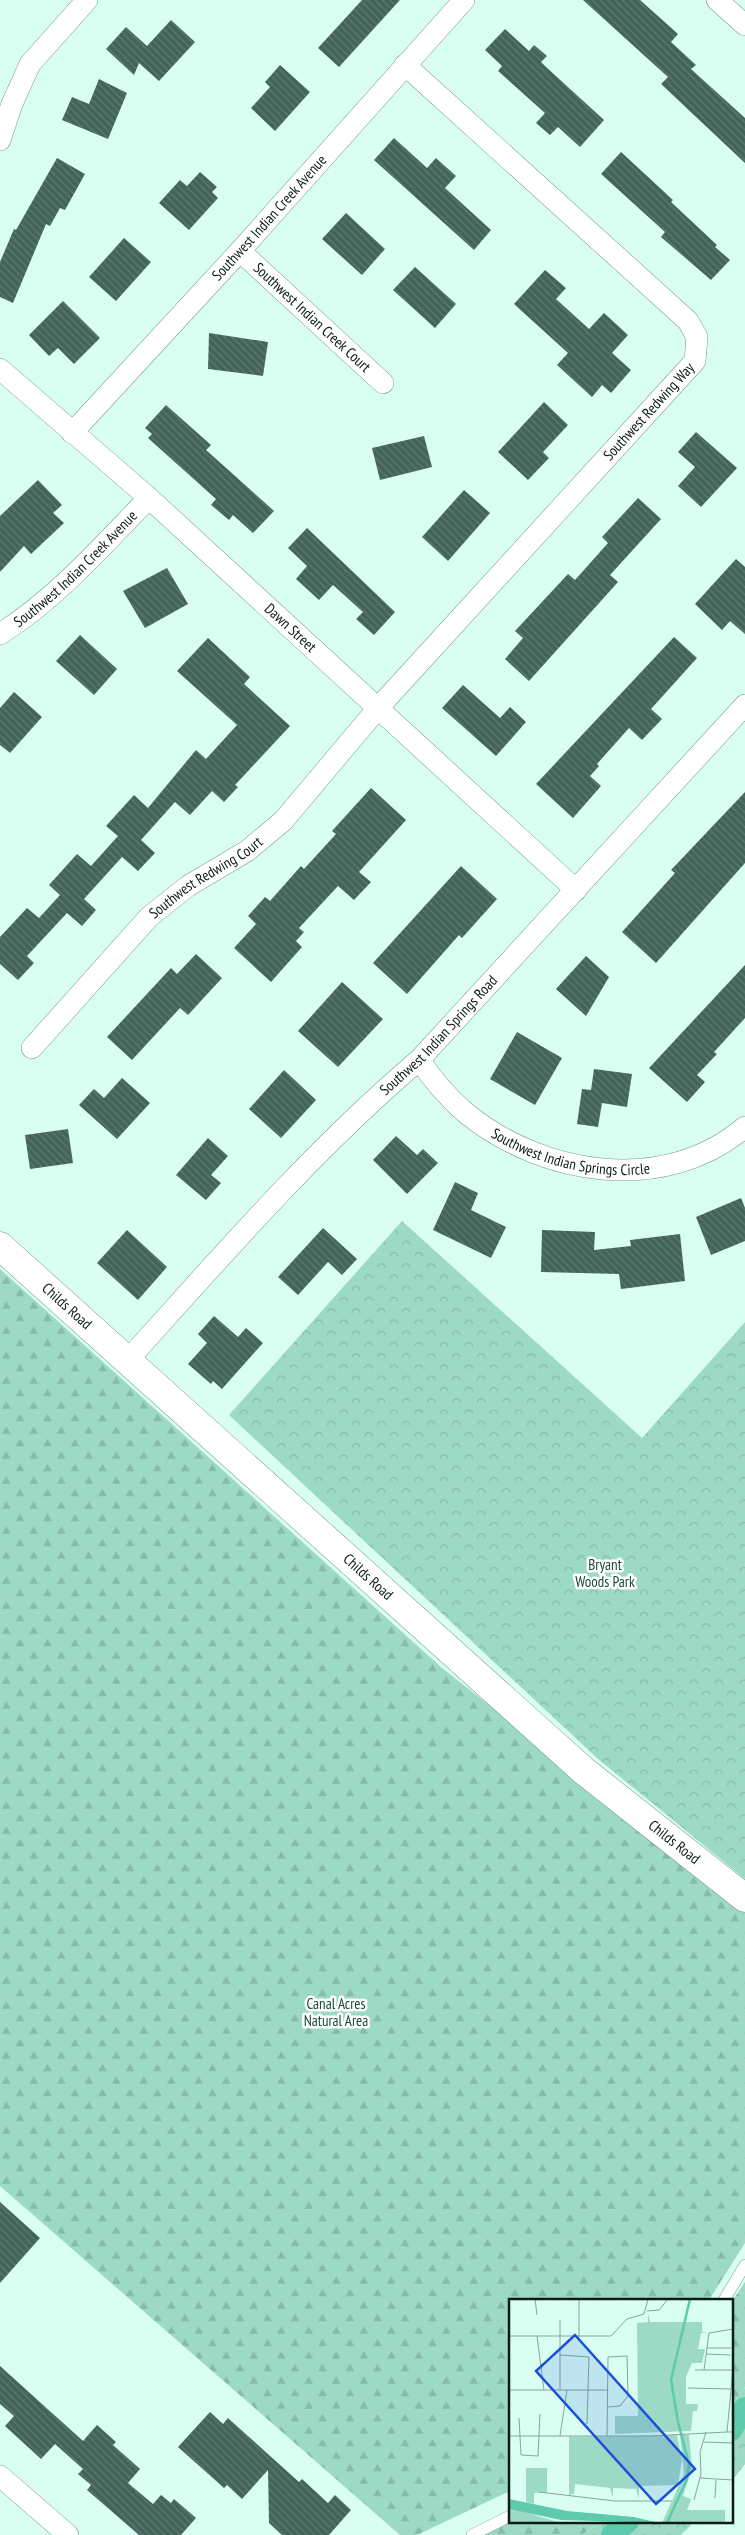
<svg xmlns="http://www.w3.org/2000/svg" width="745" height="2535" font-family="'PT Sans Narrow',sans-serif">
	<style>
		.forest { fill: url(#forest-firs) }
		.park { fill: url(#park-crowns) }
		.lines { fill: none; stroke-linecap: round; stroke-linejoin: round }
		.canal { stroke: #5ccaab; stroke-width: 22 }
		.building { fill: url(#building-back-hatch) }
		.lane-casing { stroke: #779b8f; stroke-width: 12 }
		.street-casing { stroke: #779b8f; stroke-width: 22 }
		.secondary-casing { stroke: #779b8f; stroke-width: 29 }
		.lane { stroke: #fff; stroke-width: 11 }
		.street { stroke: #fff; stroke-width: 21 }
		.secondary { stroke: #fff; stroke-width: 28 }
		.labels { text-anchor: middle; stroke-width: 5; stroke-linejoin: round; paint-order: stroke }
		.street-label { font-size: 15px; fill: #0d1b17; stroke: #fff }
		.park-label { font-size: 15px; fill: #1a493c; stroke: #fff }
		.inset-river { fill: none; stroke: #5ccaab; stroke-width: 2.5 }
		.inset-road { fill: none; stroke: #87a49a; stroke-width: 1 }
		.view { fill: #1d4ed8; fill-opacity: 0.15; stroke: #1d4ed8; stroke-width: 2.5 }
		.inset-edge { fill: none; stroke: #0d1b17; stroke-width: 2.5 }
	</style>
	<defs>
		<pattern id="forest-firs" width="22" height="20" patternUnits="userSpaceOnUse" patternTransform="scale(1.25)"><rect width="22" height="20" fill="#9ddac6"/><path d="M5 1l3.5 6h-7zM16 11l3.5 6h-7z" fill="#86baa9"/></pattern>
		<pattern id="park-crowns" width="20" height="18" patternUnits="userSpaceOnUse" patternTransform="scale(1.25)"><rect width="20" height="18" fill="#9ddac6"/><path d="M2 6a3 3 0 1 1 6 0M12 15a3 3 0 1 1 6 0" fill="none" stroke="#86baa9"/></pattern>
		<pattern id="building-back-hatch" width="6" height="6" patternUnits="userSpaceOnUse" patternTransform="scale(1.25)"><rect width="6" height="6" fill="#426459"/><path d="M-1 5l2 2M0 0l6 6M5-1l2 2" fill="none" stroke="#5f7a71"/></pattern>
	</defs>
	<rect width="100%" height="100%" fill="#d9fff2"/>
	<!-- forest -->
	<g class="forest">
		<path d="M0 1269 442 1668 745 1906V2243L709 2300H510V2491L417 2535H400L0 2186Z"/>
		<path d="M745 2282V2387L731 2407V2303Z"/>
		<path d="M510 2521H603L582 2535H470Z"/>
	</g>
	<!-- park -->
	<g class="park">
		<path d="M402 1221 642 1438 745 1322V1879L597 1758 229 1415Z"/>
		<path d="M745 2387V2464L731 2482V2407Z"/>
		<path d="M603 2521H695L681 2535H582Z"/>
	</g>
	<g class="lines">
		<!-- canal -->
		<g class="canal">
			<path d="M731 2430 745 2408"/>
			<path d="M612 2535 628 2521"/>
		</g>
	</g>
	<!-- building -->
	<g class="building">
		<path d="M362 0H400L339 67 318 48Z"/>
		<path d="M583 0H640L678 34 671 42 696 65 691 69 745 118V163L661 84 668 77Z"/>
		<path d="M171 20 195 42 159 81 139 63 134 75 106 49 126 27 147 46Z"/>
		<path d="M505 29 529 51 534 45 547 56 541 62 545 66 604 120 580 147 558 127 550 135 536 123 545 113 498 71 502 66 485 50Z"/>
		<path d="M280 65 310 92 275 131 251 108 270 87 265 82Z"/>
		<path d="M99 79 127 93 108 139 62 120 72 97 89 104Z"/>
		<path d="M394 138 427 168 436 158 456 176 445 188 491 230 474 250 374 160Z"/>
		<path d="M621 152 673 200 671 202 717 245 715 247 730 260 711 280 661 237 665 232 601 174Z"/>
		<path d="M57 158 85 174 65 210 60 208 50 226 46 224 13 303 0 297V262L14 229 16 230Z"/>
		<path d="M200 172 217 187 212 192 218 198 189 230 159 203 180 180 187 186Z"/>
		<path d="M346 213 385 249 362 275 322 239Z"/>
		<path d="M124 238 151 262 116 301 89 277Z"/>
		<path d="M415 267 456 304 435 328 393 290Z"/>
		<path d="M545 270 566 288 556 299 589 329 604 313 628 335 612 353 631 370 611 393 602 385 592 397 557 365 568 353 514 304Z"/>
		<path d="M63 301 100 338 74 364 58 348 49 356 29 335Z"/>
		<path d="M209 333 268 342 263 376 208 369Z"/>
		<path d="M544 402 568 425 543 452 549 458 528 480 498 452Z"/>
		<path d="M166 405 211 445 206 450 274 511 253 533 233 515 229 520 211 505 216 499 148 438 152 434 145 428Z"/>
		<path d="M696 432 737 468 701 507 678 486 695 467 678 452Z"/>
		<path d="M424 436 432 467 380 480 372 448Z"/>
		<path d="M38 480 62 505 53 513 64 523 31 554 24 546 0 572V516Z"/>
		<path d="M464 490 490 513 448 561 422 537Z"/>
		<path d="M638 498 661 519 610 575 618 582 529 681 505 659 523 638 515 631 568 574 575 580 608 543 602 537Z"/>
		<path d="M307 528 395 612 374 635 356 619 363 612 333 585 319 600 296 579 307 566 288 548Z"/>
		<path d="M736 559 745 567V634L730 621 722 630 695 604Z"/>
		<path d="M167 568 188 604 145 628 123 591Z"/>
		<path d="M80 635 117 669 94 695 56 661Z"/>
		<path d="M674 637 697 658 651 709 662 719 642 740 629 728 597 764 599 766 590 776 601 786 573 818 536 784Z"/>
		<path d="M208 638 250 677 244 684 290 726 235 785 238 787 224 802 212 791 190 815 175 802 141 840 155 853 138 871 122 857 84 899 96 910 82 926 67 913 27 956 34 963 18 980 0 964V937L27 908 39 918 60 895 49 885 77 854 91 866 118 836 106 826 134 795 148 808 196 750 206 759 237 725 177 671Z"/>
		<path d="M463 685 500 718 510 707 526 722 496 756 442 708Z"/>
		<path d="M14 692 42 717 10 753 0 745V708Z"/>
		<path d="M371 788 406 820 359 872 371 882 354 900 338 886 299 928 304 932 296 941 302 947 271 982 234 948 256 924 248 916 265 897 270 901 301 866 304 869 336 834 332 831Z"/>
		<path d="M745 792V863L656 963 622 932 675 873 671 870Z"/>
		<path d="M461 866 497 899 462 938 459 935 407 994 373 963Z"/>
		<path d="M196 954 222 978 188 1015 180 1008 132 1060 107 1037 171 968 177 974Z"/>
		<path d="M586 956 609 977 586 1016 556 989Z"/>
		<path d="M745 965V1018L714 1052 717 1054 697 1075 705 1082 687 1102 649 1068Z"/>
		<path d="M342 982 383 1019 338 1067 298 1031Z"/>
		<path d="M517 1032 562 1058 535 1105 490 1079Z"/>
		<path d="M594 1069 632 1074 627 1107 602 1103 598 1127 577 1124 582 1089 591 1090Z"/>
		<path d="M284 1070 316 1100 281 1138 249 1109Z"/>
		<path d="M122 1078 150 1103 117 1139 79 1105 94 1089 104 1098Z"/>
		<path d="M68 1129 73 1163 30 1169 25 1135Z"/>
		<path d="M396 1136 417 1155 423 1149 438 1163 407 1194 373 1160Z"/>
		<path d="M208 1138 228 1156 211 1175 221 1183 206 1200 176 1175Z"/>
		<path d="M455 1182 478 1193 471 1210 506 1227 491 1258 433 1230Z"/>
		<path d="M741 1198 745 1208V1241L711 1255 696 1217Z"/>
		<path d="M323 1228 357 1259 342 1275 328 1262 298 1295 278 1277Z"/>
		<path d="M127 1230 167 1267 138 1300 97 1263Z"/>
		<path d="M542 1230 595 1232 594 1250 631 1246 630 1240 680 1234 685 1281 621 1289 619 1274 541 1272Z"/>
		<path d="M214 1316 238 1337 246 1328 263 1343 222 1389 213 1381 211 1384 188 1364 207 1343 198 1334Z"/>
		<path d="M0 2202 40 2238 0 2283Z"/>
		<path d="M0 2366 83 2441 97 2425 116 2442 113 2445 140 2469 128 2483 153 2504 161 2495 171 2503 174 2499 196 2518 181 2535H139L87 2490 91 2485 78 2474 83 2469 55 2444 41 2459 5 2426 14 2416 0 2404Z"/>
		<path d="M210 2412 223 2424 228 2418 299 2482 302 2479 328 2503 335 2495 351 2510 329 2535H282L269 2523 268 2470 242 2499 227 2485 224 2488 178 2447Z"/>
	</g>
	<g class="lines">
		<defs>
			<g id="lane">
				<path d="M724 2300 745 2265"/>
				<path d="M472 2535 510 2516"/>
			</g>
			<g id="street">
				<path d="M717 0 745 25"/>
				<path d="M0 140 12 104 30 64 87 0"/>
				<path id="s1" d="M240 251 383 383"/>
				<path id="s2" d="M0 369 149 498 576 890"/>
				<path id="s3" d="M72 433 240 251 464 0"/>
				<path id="s4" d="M0 634C57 598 101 547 149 498"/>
				<path id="s5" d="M32 1048 149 917 188 886 247 851 283 821 378 708 695 361 697 337 688 321 405 65"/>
				<path id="s6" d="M419 1060C433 1080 448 1098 467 1114 544 1176 665 1195 745 1127"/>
				<path id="s7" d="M127 1361C221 1257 312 1151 419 1060L745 705"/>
				<path d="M0 2476 68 2535"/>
			</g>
			<g id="secondary">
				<path id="s8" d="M0 1246 584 1771 745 1898"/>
			</g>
		</defs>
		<!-- lane casing -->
		<use href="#lane" class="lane-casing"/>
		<!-- street casing -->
		<use href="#street" class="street-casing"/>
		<!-- secondary casing -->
		<use href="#secondary" class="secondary-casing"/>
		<!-- lane -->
		<use href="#lane" class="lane"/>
		<!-- street -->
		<use href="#street" class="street"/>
		<!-- secondary -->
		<use href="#secondary" class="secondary"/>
	</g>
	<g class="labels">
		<!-- street labels -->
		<g class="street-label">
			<text dy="5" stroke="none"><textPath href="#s3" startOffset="292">Southwest Indian Creek Avenue</textPath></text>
			<text dy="5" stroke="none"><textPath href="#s1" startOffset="98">Southwest Indian Creek Court</textPath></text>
			<text dy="5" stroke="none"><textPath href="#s5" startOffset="890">Southwest Redwing Way</textPath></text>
			<text dy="5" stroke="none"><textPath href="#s4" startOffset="100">Southwest Indian Creek Avenue</textPath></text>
			<text dy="5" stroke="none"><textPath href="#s2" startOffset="389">Dawn Street</textPath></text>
			<text dy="5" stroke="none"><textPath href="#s5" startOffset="245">Southwest Redwing Court</textPath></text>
			<text dy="5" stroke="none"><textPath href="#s7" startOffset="451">Southwest Indian Springs Road</textPath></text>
			<text dy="5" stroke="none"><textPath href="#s6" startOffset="186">Southwest Indian Springs Circle</textPath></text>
			<text dy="5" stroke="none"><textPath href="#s8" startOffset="90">Childs Road</textPath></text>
			<text dy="5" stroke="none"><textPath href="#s8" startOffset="495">Childs Road</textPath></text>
			<text dy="5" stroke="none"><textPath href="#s8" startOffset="900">Childs Road</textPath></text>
		</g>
		<!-- park labels -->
		<g class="park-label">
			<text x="605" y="1570">Bryant<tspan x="605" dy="17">Woods Park</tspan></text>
			<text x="336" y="2009">Canal Acres<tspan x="336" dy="17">Natural Area</tspan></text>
		</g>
	</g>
	<!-- overview -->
	<g transform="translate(509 2299)">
		<rect width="224" height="224" fill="#d9fff2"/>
		<path d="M176 135 180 168 159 224H153L175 175 171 136ZM168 136 173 161 169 186 130 187V200L127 190 104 189V199L101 189 66 185 65 195H62V138Z" fill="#9ddac6"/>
		<path d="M139 14 141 23H193V33L199 34H192L189 50H196L193 64H183L177 78V105H189L188 112H184L182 132 106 135V117H129L128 24 139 23ZM176 136H180L183 169 174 197 182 200 178 211H216V224H159L180 168ZM17 169H38V193L25 194V205L17 203ZM0 210 16 213 52 224H0Z" fill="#9ddac6"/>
		<path d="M0 200 58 212 125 218 150 224 52 221 0 210Z" fill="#5ccaab"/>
		<path class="inset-river" d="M158 224 178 180 180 165 169 123 162 81 181 0"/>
		<path class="inset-road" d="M26 0 28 16M138 12 150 11 159 0M0 37H102L118 20 135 15 139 0M28 37 35 91M70 38V0M198 49H222M197 55 221 56M51 56 80 58 78 125M224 70 218 133H224M186 71H224M195 71 200 34 224 30M179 89 222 90M0 91H99M51 91V21M10 119 12 156 29 157 31 115M0 137H141L218 133M51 137 58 91M61 137V196M98 137 99 58 118 57 119 97 111 107 99 108M195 143 224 144M191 179 224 181M30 193 106 202H163M206 199 207 181M185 201 192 175 191 153 197 133"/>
		<path class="view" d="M66 36 186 170 147 205 27 72Z"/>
		<rect width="224" height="224" class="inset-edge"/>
	</g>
</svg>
